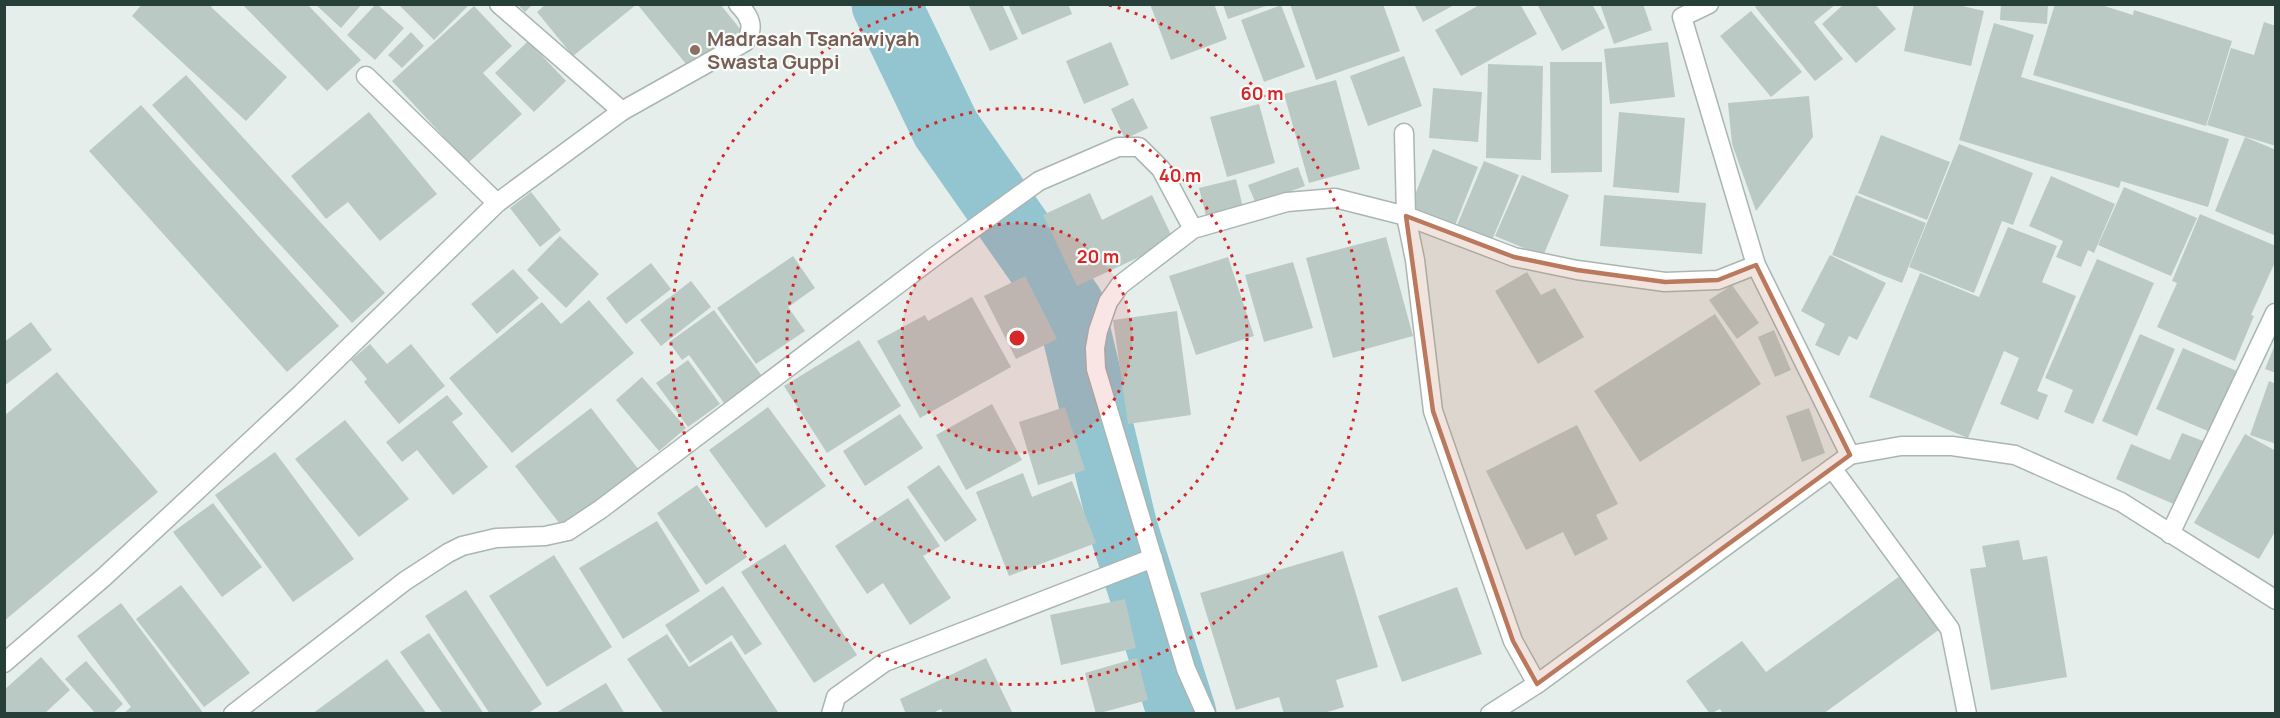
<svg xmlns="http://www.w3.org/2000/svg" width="2280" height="718" font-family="Manrope,sans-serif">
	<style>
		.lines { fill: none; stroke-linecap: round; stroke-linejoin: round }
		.river { stroke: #92c5d0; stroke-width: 69 }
		.building { fill: #bbc9c4 }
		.service-casing { stroke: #a9b6b2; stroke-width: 21 }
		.minor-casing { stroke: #a9b6b2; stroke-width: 21 }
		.service { stroke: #fff; stroke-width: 18 }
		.minor { stroke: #fff; stroke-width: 18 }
		.marked { fill: #ba785c; fill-opacity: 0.2; stroke: #ba785c; stroke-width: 4.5; stroke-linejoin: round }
		.ring { fill: none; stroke: #d62828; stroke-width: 3; stroke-dasharray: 3 6 }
		.education-dot { fill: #8d6e63; stroke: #f7fbf9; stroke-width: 2 }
		.labels { text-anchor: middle; stroke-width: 4.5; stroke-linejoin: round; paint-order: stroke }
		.education-label { font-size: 20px; font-weight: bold; fill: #785e54; stroke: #f7fbf9; text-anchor: start }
		.centre { fill: #d62828; stroke: #f7fbf9; stroke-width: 3 }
		.ring-label { font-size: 18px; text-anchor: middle; font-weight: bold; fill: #d62828; stroke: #f7fbf9; stroke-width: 4.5; stroke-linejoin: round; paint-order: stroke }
	</style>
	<rect width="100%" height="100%" fill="#e6eeeb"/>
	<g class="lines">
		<!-- river -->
		<path class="river" d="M886 4 946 129 1070 306 1123 528 1182 714"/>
	</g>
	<!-- building -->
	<g class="building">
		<path d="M142 4H214L211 7 287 77 246 121 132 16Z"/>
		<path d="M242 4H307L361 60 327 91Z"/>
		<path d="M315 4H362L341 28Z"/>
		<path d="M398 4H470L434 40Z"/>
		<path d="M517 4H533L525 12Z"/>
		<path d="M546 4H637L573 56 537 12Z"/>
		<path d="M637 4H720L741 30 691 70Z"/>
		<path d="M968 4H1002L1018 39 990 51Z"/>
		<path d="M1008 4H1068L1072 14 1022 35Z"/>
		<path d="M1150 4H1214L1227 39 1171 60Z"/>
		<path d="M1290 4H1383L1400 51 1316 80Z"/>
		<path d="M1414 4H1456L1423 22Z"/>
		<path d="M1481 4H1520L1537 34 1461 76 1435 30Z"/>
		<path d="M1537 4H1592L1605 28 1562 51Z"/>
		<path d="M1600 4H1643L1652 30 1614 44Z"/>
		<path d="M1759 4H1836L1814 22 1843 59 1815 81 1755 7Z"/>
		<path d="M1844 4H1875L1896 29 1856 63 1822 24Z"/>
		<path d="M1914 4H1954L1984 11 1971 66 1904 51Z"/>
		<path d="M2001 4H2048L2047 24 2000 20Z"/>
		<path d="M2055 4H2098L2133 15 2134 10 2232 41 2206 126 2033 75Z"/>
		<path d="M375 5H378L404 28 375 60 347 35Z"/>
		<path d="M1223 5H1269L1228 19Z"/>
		<path d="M1281 5 1305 67 1264 82 1241 20Z"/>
		<path d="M474 6 512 46 483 73 522 114 468 163 392 81Z"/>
		<path d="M1751 11 1802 72 1771 97 1720 36Z"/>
		<path d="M2264 22 2276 26V146L2207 125 2231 48 2254 55Z"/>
		<path d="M1994 23 2034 35 2021 77 2229 139 2208 207 2121 181 2119 188 1959 140Z"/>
		<path d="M411 32 424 46 402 68 388 55Z"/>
		<path d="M528 41 566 81 534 112 495 73Z"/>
		<path d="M1111 42 1129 85 1084 104 1066 61Z"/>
		<path d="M1668 42 1675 97 1610 104 1604 49Z"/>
		<path d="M1404 56 1422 106 1368 126 1350 76Z"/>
		<path d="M1550 62H1602V172L1551 173Z"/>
		<path d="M1488 64 1543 66 1541 160 1486 158Z"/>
		<path d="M186 75 385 293 352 323 152 105Z"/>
		<path d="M1336 80 1360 169 1309 183 1284 94Z"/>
		<path d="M1433 88 1482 92 1478 142 1429 138Z"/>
		<path d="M1809 96 1813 137 1756 211 1732 144 1728 103Z"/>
		<path d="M1133 98 1148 128 1125 139 1111 109Z"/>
		<path d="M1259 104 1275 163 1227 177 1210 117Z"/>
		<path d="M141 105 339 326 287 372 89 151Z"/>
		<path d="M369 112 437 194 380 241 348 202 326 219 291 176Z"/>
		<path d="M1619 112 1685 118 1679 193 1613 187Z"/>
		<path d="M1881 135 1950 162 1927 220 1858 193Z"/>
		<path d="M2245 137 2276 150 2274 235 2215 211Z"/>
		<path d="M1959 144 2033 173 2013 225 2002 221 1974 293 1909 267Z"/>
		<path d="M1433 149 1478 167 1454 228 1409 210Z"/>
		<path d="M1484 161 1519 175 1490 245 1455 230Z"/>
		<path d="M1298 167 1305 186 1256 204 1248 185Z"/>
		<path d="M1522 175 1569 195 1543 256 1495 236Z"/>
		<path d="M2051 176 2115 204 2094 253 2088 250 2081 267 2056 257 2063 241 2029 226Z"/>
		<path d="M1236 179 1243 207 1206 216 1199 188Z"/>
		<path d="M2124 187 2197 218 2171 276 2098 245Z"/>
		<path d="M531 192 561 230 540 247 510 208Z"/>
		<path d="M1090 193 1102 220 1152 195 1174 241 1077 286 1043 215Z"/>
		<path d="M1604 195 1706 203 1702 254 1600 246Z"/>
		<path d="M1856 195 1926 223 1902 283 1832 255Z"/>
		<path d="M2200 214 2276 246V260L2251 315 2254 316 2235 361 2157 327 2177 283 2172 281Z"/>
		<path d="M2008 227 2057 246 2042 282 2076 296 2037 391 2048 395 2038 420 2000 404 2019 358 2004 351 1968 438 1869 397 1920 273 1979 297Z"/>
		<path d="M560 236 599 274 566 308 527 270Z"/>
		<path d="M1386 237 1413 336 1333 358 1306 258Z"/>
		<path d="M1830 255 1886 283 1857 340 1849 336 1839 356 1815 345 1825 324 1801 311Z"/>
		<path d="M793 256 815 288 788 307 805 331 756 364 717 308Z"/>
		<path d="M1228 257 1254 336 1196 355 1169 276Z"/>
		<path d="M2097 259 2154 283 2093 424 2064 412 2073 390 2045 378Z"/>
		<path d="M1293 262 1313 328 1264 342 1245 275Z"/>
		<path d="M651 263 671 289 626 324 606 298Z"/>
		<path d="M513 269 539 298 497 334 471 304Z"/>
		<path d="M1527 272 1541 295 1555 288 1584 337 1538 364 1495 291Z"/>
		<path d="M1025 276 1057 339 1016 359 984 296Z"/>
		<path d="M691 281 711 307 661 346 640 320Z"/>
		<path d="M1732 285 1759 323 1737 339 1709 300Z"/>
		<path d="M972 297 1011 367 920 418 877 341 925 315 928 321Z"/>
		<path d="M589 300 634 353 512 453 449 378 542 302 561 324Z"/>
		<path d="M714 310 762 376 724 403 689 355 682 360 669 342Z"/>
		<path d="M1177 311 1191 415 1128 424 1113 320Z"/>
		<path d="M1715 314 1761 384 1640 462 1594 391Z"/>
		<path d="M31 322 52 350 4 386V342Z"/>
		<path d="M1774 330 1791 370 1775 377 1758 337Z"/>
		<path d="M2140 334 2175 349 2137 436 2102 421Z"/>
		<path d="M859 340 901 406 827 453 784 386Z"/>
		<path d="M2276 342V373L2265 369Z"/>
		<path d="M370 344 387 364 411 344 445 386 399 424 364 382 367 379 351 360Z"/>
		<path d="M2183 348 2237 371 2210 432 2156 409Z"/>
		<path d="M688 360 720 404 688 427 656 383Z"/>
		<path d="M57 372 158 492 4 621V416Z"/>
		<path d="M642 377 686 428 659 451 616 400Z"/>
		<path d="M2269 381 2276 384V444L2250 435Z"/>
		<path d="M447 395 463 414 452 422 488 467 453 495 417 450 402 462 386 442Z"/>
		<path d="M992 404 1022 460 966 490 936 435Z"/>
		<path d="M768 407 826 486 766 528 709 450Z"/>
		<path d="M1065 407 1085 470 1038 485 1019 422Z"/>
		<path d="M591 408 639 470 563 528 515 466Z"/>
		<path d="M1809 408 1825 453 1802 462 1786 416Z"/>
		<path d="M900 414 923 448 865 486 843 451Z"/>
		<path d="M345 420 409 499 359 537 295 459Z"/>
		<path d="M1577 425 1618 504 1596 515 1608 539 1575 556 1563 532 1526 550 1486 471Z"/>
		<path d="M2182 433 2206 442 2178 506 2116 479 2131 444 2170 460Z"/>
		<path d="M2245 434 2276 451V530L2259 559 2194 523Z"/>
		<path d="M275 452 354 559 293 602 215 495Z"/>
		<path d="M939 465 977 520 945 542 907 487Z"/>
		<path d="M1023 473 1032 497 1072 481 1096 543 1009 576 976 492Z"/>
		<path d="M697 485 747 557 706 585 657 513Z"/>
		<path d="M908 498 940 546 923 556 951 598 910 625 883 583 867 594 835 546Z"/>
		<path d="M213 503 262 567 222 597 173 532Z"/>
		<path d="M657 521 700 591 623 639 579 568Z"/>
		<path d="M2019 540 2023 560 2047 556 2067 677 1991 690 1970 569 1986 567 1982 546Z"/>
		<path d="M785 544 857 655 814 683 741 572Z"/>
		<path d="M1343 551 1378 667 1336 680 1344 707 1321 714H1284L1279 697 1236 710 1200 593Z"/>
		<path d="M554 555 612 647 547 687 489 596Z"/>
		<path d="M1900 576 1940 629 1823 714H1723L1720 709 1710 714 1686 681 1742 641 1766 672Z"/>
		<path d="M181 585 250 673 204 707 136 619Z"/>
		<path d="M723 586 762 644 745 655 732 635 690 663 665 625Z"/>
		<path d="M1457 587 1482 654 1402 682 1378 616Z"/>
		<path d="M466 590 542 704 527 714H490L425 616Z"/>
		<path d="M1125 599 1136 648 1061 665 1050 615Z"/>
		<path d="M121 603 204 714H123L131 707 77 636Z"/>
		<path d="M429 633 484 714H443L400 652Z"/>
		<path d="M667 634 689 667 731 641 778 712 664 714 627 659Z"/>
		<path d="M41 657 70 690 44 714H4V690Z"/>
		<path d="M986 658 1013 714H943L941 709 931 714H906L900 699Z"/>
		<path d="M1137 658 1148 700 1096 714 1085 673Z"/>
		<path d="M387 659 427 714H312Z"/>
		<path d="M86 661 123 704 112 714H96L65 679Z"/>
		<path d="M606 683 625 714H554Z"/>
	</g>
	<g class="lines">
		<defs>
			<path id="service" d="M1832 468 1950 629 1967 714"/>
			<g id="minor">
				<path d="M1709 4 1682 17 1756 265 1850 455"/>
				<path d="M366 76 497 203"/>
				<path d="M622 111 745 42C755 28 751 17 738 4"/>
				<path d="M1404 133 1406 216 1415 260 1433 411 1513 641 1537 684"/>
				<path d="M2170 534 2275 313"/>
				<path d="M4 663 104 577 302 393 497 203 622 111 499 4"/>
				<path d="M233 714 405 581 448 553 462 546 496 538 545 536 568 531 601 509 934 257 1039 181 1118 147H1139L1161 169 1193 229"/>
				<path d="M831 714 836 697 885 662 1153 558"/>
				<path d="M1206 714 1186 669 1096 369 1095 348 1098 331 1108 302 1120 285 1193 229 1287 202 1335 198 1406 216 1514 257 1577 270 1665 282 1718 280 1756 265"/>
				<path d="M1490 714 1537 684 1850 455 1901 446H1952L2015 455 2121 502 2276 600"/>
			</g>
		</defs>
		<!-- service casing -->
		<use href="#service" class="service-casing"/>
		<!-- minor casing -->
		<use href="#minor" class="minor-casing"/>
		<!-- service -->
		<use href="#service" class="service"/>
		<!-- minor -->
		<use href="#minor" class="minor"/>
	</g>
	<!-- marked area -->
	<path class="marked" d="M1406 216 1514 257 1577 270 1665 282 1718 280 1756 265 1850 455 1537 684 1513 641 1433 411Z"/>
	<!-- distance rings -->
	<circle cx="1017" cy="338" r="115" fill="#d62828" fill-opacity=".12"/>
	<g class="ring">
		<circle cx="1017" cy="338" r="115"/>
		<circle cx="1017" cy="338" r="230"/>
		<path d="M1109 5A346 346 0 1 1 925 5"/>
	</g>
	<!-- markers -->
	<circle class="education-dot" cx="695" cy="50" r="6"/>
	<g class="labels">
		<!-- education labels -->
		<g class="education-label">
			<text x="707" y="46">Madrasah Tsanawiyah<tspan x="707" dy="23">Swasta Guppi</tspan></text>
		</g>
	</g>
	<circle cx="1017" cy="338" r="9" class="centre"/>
	<g class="ring-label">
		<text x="1262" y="100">60 m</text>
		<text x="1180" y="182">40 m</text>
		<text x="1098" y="263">20 m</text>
	</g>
	<!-- border -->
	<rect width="2280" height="718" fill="none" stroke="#264039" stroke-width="12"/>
</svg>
